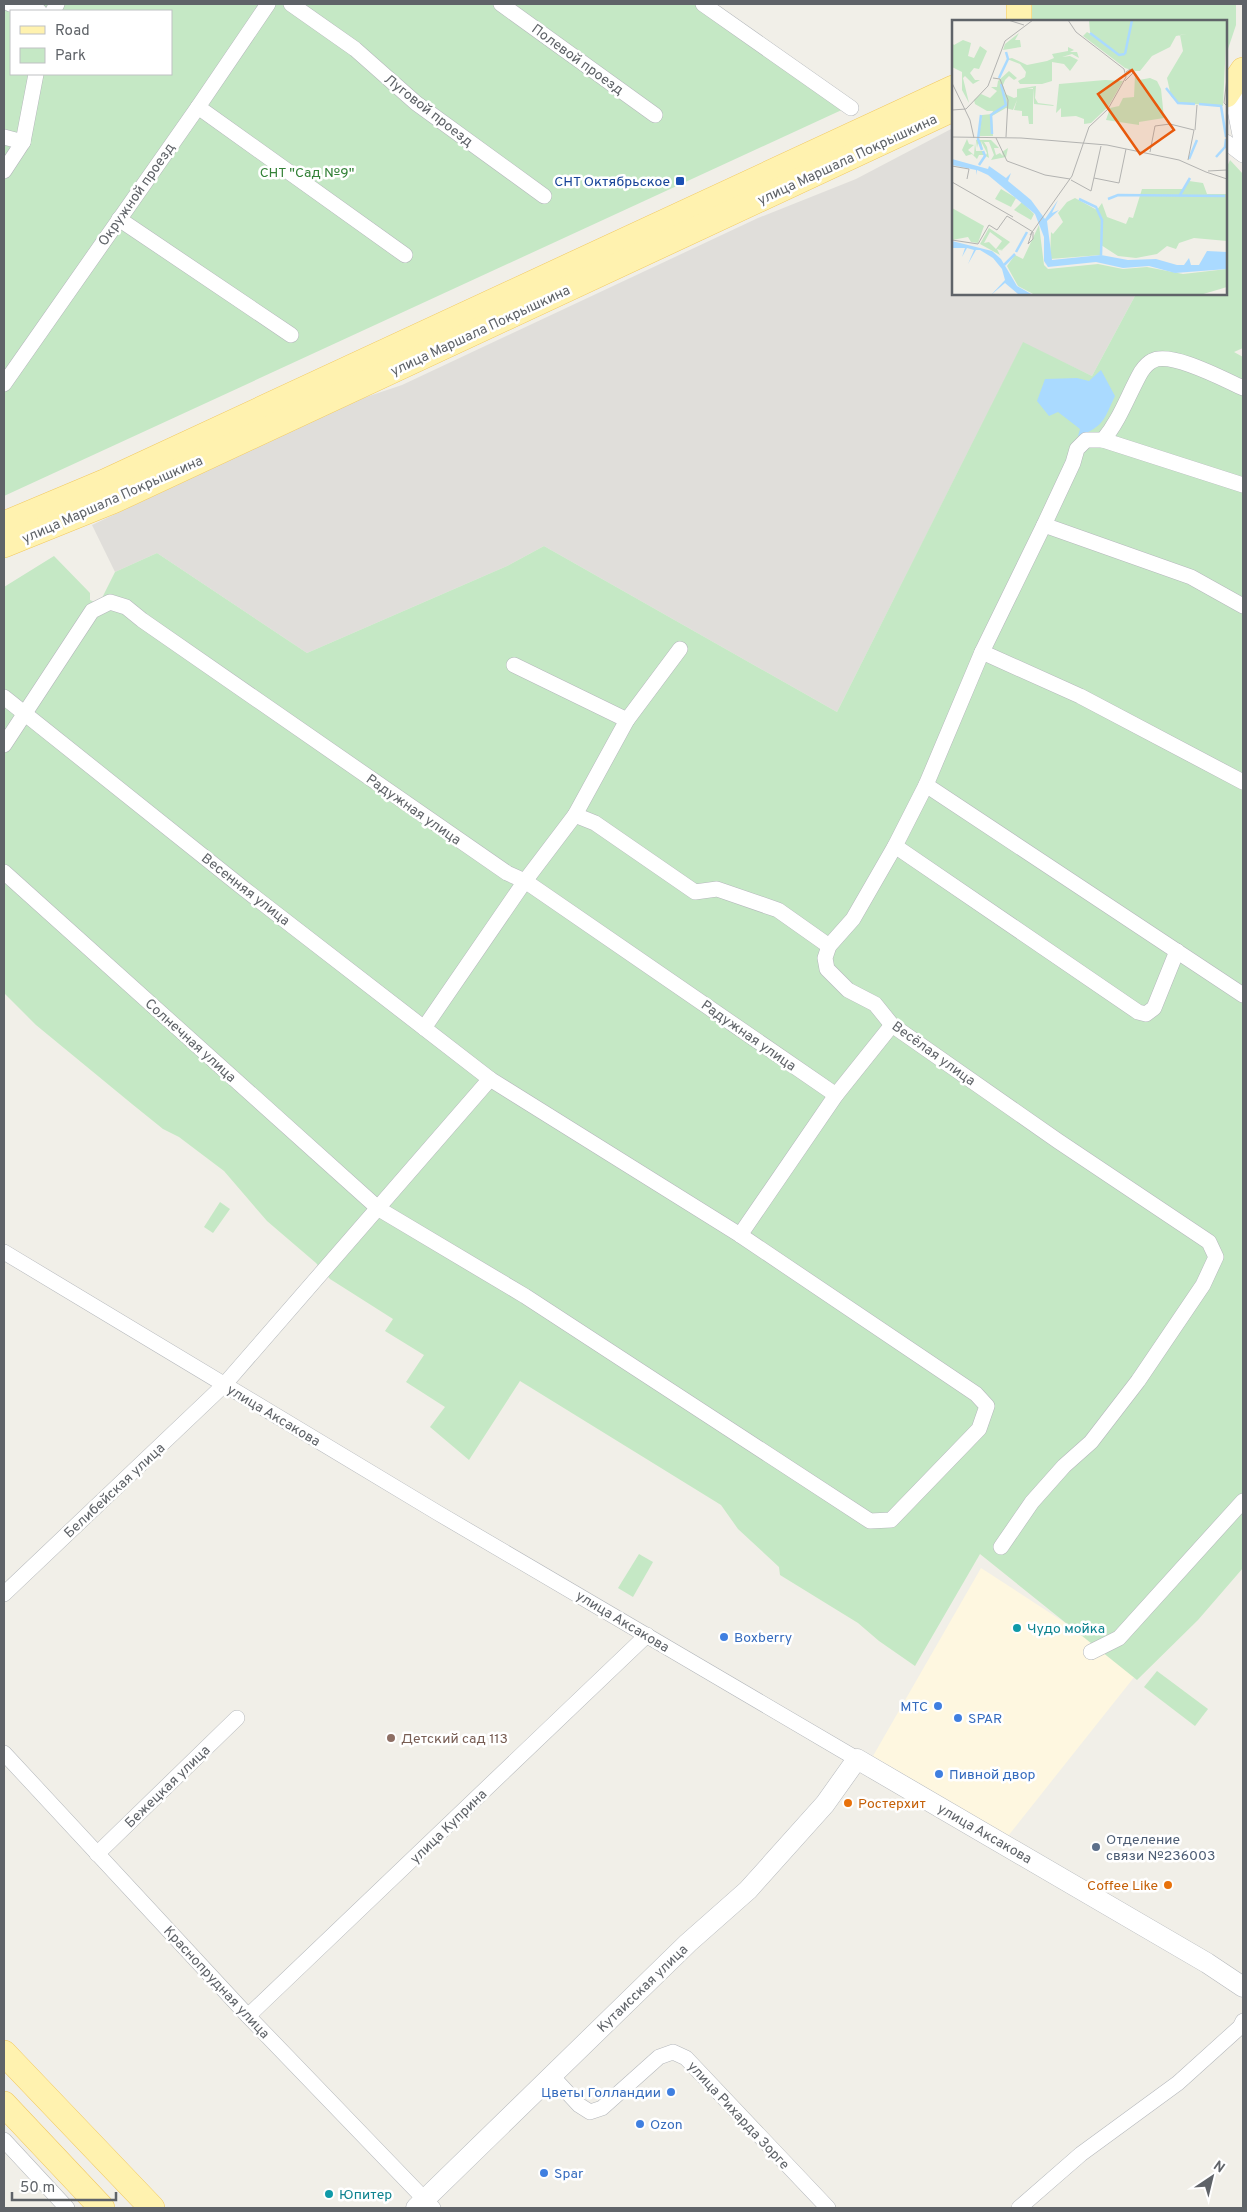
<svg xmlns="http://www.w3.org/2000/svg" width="1247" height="2212" font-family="Overpass,sans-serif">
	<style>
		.commercial { fill: #fef7e0 }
		.industrial { fill: #e0deda }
		.green { fill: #c5e8c5; fill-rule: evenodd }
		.water { fill: #aadaff }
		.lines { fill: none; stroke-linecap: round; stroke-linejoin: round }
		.minor-casing { stroke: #b5b8bc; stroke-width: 16 }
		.tertiary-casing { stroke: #b5b8bc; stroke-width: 21 }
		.primary-casing { stroke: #f2c960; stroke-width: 26 }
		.minor { stroke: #fff; stroke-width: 15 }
		.tertiary { stroke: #fff; stroke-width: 20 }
		.primary { stroke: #fff2af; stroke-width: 25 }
		.transit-dot { fill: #1a4fb4; stroke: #fff; stroke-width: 2 }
		.culture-dot { fill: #0f9aa8; stroke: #fff; stroke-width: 2 }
		.shop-dot { fill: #3f7fe0; stroke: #fff; stroke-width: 2 }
		.education-dot { fill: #8d6e63; stroke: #fff; stroke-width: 2 }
		.food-dot { fill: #e8710a; stroke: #fff; stroke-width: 2 }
		.service-dot { fill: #5c6f8a; stroke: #fff; stroke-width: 2 }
		.labels { text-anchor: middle; stroke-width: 5; stroke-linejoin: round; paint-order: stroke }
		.street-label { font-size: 14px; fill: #5f6368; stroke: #fff }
		.park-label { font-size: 14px; fill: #348238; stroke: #fff }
		.transit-label { font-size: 14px; fill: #164399; stroke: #fff; text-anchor: end }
		.culture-label { font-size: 14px; fill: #0d838f; stroke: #fff; text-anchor: start }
		.shop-label { font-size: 14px; fill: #366cbe; stroke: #fff; text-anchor: start }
		.education-label { font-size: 14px; fill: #785e54; stroke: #fff; text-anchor: start }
		.food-label { font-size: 14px; fill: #c56008; stroke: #fff; text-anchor: start }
		.service-label { font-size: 14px; fill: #4e5e75; stroke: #fff; text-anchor: start }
		.inset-river { fill: none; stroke: #aadaff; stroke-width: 2.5 }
		.inset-road { fill: none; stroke: #b3b3b1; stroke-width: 1 }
		.view { fill: #e8590c; fill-opacity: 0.15; stroke: #e8590c; stroke-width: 2.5 }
		.inset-edge { fill: none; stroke: #5f6368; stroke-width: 2.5 }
	</style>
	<rect width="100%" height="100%" fill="#f1efe8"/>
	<!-- commercial -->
	<path class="commercial" d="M981 1568 1139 1671 1008 1836 873 1756Z"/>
	<!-- industrial -->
	<path class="industrial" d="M953 128V294H1136L1092 376 1023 343 837 712 544 546 507 566 307 653 157 553 115 572 92 525 357 400 402 385 758 218 856 179Z"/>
	<!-- green -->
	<g class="green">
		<path d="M4 4H706L846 108 4 496ZM11 11H171V74H11Z"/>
		<path d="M1031 4H1236V25L1226 55V21H1031Z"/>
		<path d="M1230 160 1243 174V348L1234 352 1243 357V1568L1198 1620 1137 1680 980 1554 915 1666 879 1641 858 1623 780 1575 779 1567 738 1529 721 1505 520 1381 469 1460 430 1427 445 1407 406 1382 424 1355 385 1331 393 1319 330 1279 316 1263 267 1221 224 1171 179 1137 163 1129 132 1104 36 1025 4 993V587L54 556 90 593V600L99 604 115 572 157 553 307 653 507 566 544 546 837 712 1023 342 1092 376 1136 294H1226V169Z"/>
		<path d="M220 1202 230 1209 213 1233 204 1227Z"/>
		<path d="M639 1554 653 1562 633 1597 618 1588Z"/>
		<path d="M1157 1671 1208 1709 1195 1726 1144 1687Z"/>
	</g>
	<!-- water -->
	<path class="water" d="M1101 370 1115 396C1104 419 1104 427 1078 436L1080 429 1058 412 1049 416 1037 401 1045 379 1077 378 1089 381Z"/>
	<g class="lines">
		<defs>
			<g id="minor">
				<path d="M10 4 39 11"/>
				<path d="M291 4 355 49 416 103 544 196"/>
				<path d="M501 4 655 115"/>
				<path d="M703 4 851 108"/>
				<path d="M53 11 57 4"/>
				<path d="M1239 83 1235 110 1243 150"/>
				<path d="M198 107 405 255"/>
				<path d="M4 137 23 142"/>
				<path d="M1226 142 1243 155"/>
				<path d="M4 171 23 142 36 74"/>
				<path d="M119 219 291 335"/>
				<path d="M4 384 198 107 268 4"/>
				<path d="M1103 440 1243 485"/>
				<path d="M1044 525 1191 577 1243 606"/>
				<path d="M982 652 1080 696 1243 782"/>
				<path d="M514 665 627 720"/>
				<path d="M4 697 243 888 490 1079 740 1235 976 1394 987 1406 979 1429 891 1520 870 1521 525 1296 379 1209 4 872"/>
				<path d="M4 745 92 611 110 602 126 607 142 620 507 873 525 881 836 1095"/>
				<path d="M926 785 1243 995"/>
				<path d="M575 815 595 823 695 892 717 889 778 910 829 946"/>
				<path d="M895 846 1138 1012 1146 1014 1154 1008 1177 951"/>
				<path d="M424 1028 525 881 575 815 627 720 680 649"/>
				<path d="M740 1235 836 1095 892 1025"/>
				<path d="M4 1252 438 1513 857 1759"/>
				<path d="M1001 1547 1032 1502 1064 1466 1091 1442 1138 1381 1203 1285 1216 1257 1209 1242 1058 1141 892 1025 875 1004 848 990 827 969 825 958 829 946 853 919 895 846 926 785 982 652 1044 525 1073 463 1077 449 1086 440H1103C1120 420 1128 395 1141 372 1143 369 1148 363 1152 361 1170 350 1225 380 1243 388"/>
				<path d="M4 1594 224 1385 490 1079"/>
				<path d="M1091 1652 1119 1638 1243 1501"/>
				<path d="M4 1753 248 2016 433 2208"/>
				<path d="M97 1854 237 1718"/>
				<path d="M248 2016 647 1635"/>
				<path d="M552 2076 579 2105 590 2112 602 2108 659 2057 673 2052 686 2058 828 2208"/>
				<path d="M4 2140 67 2208"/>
				<path d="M1019 2208 1081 2154 1178 2083 1240 2027 1243 2021"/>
			</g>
			<path id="tertiary" d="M416 2208 688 1943 748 1890 825 1804 857 1759 1207 1963 1243 1987"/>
			<g id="primary">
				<path d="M1019 21V4"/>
				<path d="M1226 95 1243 70"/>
				<path d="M4 524 104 482 953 88"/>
				<path d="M4 545 113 501 953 109"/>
				<path d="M4 2053 152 2208"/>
				<path d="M4 2104 102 2208"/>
			</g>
		</defs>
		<!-- minor casing -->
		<use href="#minor" class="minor-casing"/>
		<!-- tertiary casing -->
		<use href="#tertiary" class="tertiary-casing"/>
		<!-- primary casing -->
		<use href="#primary" class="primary-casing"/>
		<!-- minor -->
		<use href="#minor" class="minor"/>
		<!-- tertiary -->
		<use href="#tertiary" class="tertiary"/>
		<!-- primary -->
		<use href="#primary" class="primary"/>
	</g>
	<!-- markers -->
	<rect class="transit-dot" x="675" y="176" width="10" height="10" rx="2.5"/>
	<g class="culture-dot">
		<circle cx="1017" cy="1628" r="5"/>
		<circle cx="329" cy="2194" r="5"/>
	</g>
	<g class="shop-dot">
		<circle cx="724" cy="1637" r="5"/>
		<circle cx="938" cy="1706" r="5"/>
		<circle cx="958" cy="1718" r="5"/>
		<circle cx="939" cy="1774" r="5"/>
		<circle cx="671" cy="2092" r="5"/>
		<circle cx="640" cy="2124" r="5"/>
		<circle cx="544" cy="2173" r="5"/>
	</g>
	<circle class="education-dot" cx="391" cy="1738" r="5"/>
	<g class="food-dot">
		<circle cx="848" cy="1803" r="5"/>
		<circle cx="1168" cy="1885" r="5"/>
	</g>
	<circle class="service-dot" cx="1096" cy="1847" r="5"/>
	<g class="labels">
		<!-- street labels -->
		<g class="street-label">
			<text transform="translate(578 59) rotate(36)" y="5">Полевой проезд</text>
			<text transform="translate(429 110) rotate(38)" y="5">Луговой проезд</text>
			<text transform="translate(847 159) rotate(-25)" y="5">улица Маршала Покрышкина</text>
			<text transform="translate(136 194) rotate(-55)" y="5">Окружной проезд</text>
			<text transform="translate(480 330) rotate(-25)" y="5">улица Маршала Покрышкина</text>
			<text transform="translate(112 499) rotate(-24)" y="5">улица Маршала Покрышкина</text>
			<text transform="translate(414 809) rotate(35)" y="5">Радужная улица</text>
			<text transform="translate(246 889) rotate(38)" y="5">Весенняя улица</text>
			<text transform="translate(749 1035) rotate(35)" y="5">Радужная улица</text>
			<text transform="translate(191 1040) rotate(42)" y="5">Солнечная улица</text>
			<text transform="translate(934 1053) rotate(36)" y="5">Весёлая улица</text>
			<text transform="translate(274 1415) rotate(31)" y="5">улица Аксакова</text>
			<text transform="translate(114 1490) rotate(-43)" y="5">Белибейская улица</text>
			<text transform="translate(623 1621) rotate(31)" y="5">улица Аксакова</text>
			<text transform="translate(167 1786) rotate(-44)" y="5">Бежецкая улица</text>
			<text transform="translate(448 1826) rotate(-44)" y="5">улица Куприна</text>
			<text transform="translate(985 1833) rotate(30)" y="5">улица Аксакова</text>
			<text transform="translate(217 1982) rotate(47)" y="5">Краснопрудная улица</text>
			<text transform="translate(642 1988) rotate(-44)" y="5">Кутаисская улица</text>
			<text transform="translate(739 2115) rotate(47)" y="5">улица Рихарда Зорге</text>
		</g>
		<!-- park labels -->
		<g class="park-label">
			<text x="307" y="177">СНТ "Сад №9"</text>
		</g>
		<!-- transit labels -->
		<g class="transit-label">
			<text x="670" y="186">СНТ Октябрьское</text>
		</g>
		<!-- culture labels -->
		<g class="culture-label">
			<text x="1027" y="1633">Чудо мойка</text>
			<text x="339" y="2199">Юпитер</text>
		</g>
		<!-- shop labels -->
		<g class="shop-label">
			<text x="734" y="1642">Boxberry</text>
			<text x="928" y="1711" text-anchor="end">МТС</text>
			<text x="968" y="1723">SPAR</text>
			<text x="949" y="1779">Пивной двор</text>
			<text x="661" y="2097" text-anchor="end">Цветы Голландии</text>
			<text x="650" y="2129">Ozon</text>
			<text x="554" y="2178">Spar</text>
		</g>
		<!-- education labels -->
		<g class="education-label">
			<text x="401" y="1743">Детский сад 113</text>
		</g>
		<!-- food labels -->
		<g class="food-label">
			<text x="858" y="1808">Ростерхит</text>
			<text x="1158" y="1890" text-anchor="end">Coffee Like</text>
		</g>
		<!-- service labels -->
		<g class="service-label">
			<text x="1106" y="1844">Отделение<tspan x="1106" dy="16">связи №236003</tspan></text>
		</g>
	</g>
	<!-- overview -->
	<g transform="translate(952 20)">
		<rect width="275" height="275" fill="#f1efe8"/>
		<path d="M137 0H275L271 86 226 83 219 76 215 58 231 31 228 15 235 14 224 16 218 27 200 36 188 51H183L173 48 131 16 135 12 142 16 138 12ZM67 13 63 20H68L69 27 51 30 53 24ZM11 20 19 23 16 36 22 38 28 26 35 31 27 49 22 48 18 53 23 60H28L21 64 13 56 11 58 17 83 10 70V52L0 47V23L2 25ZM116 27 122 30 118 32H125L127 38 120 34 110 37 118 36 126 40 118 51 112 44 100 42V61L90 64H68L66 61 73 57 74 52 68 44 55 39 60 38 75 45 95 41 102 38 100 34 116 31ZM57 51 65 58 62 60 57 56 53 60 51 65 53 74 51 73 62 78 65 77V69L84 66 83 78 86 83 101 85 102 86 82 84 81 68H75L81 69V104H77L76 96H70V91L62 90 65 80 61 90 54 88 40 96 41 116H27L30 95 40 94 41 91H35L23 84 22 80 29 74 38 78 45 71 39 67H45L46 61ZM183 55 187 60 198 58 205 61 209 69 212 98 187 102V105L154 100 158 88 167 86 171 78 182 77ZM153 60 171 61 156 87 139 103 132 104V99L124 96 109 97V88L104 93 107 64ZM15 119 17 124 22 125 16 130 22 135 23 123 24 131H31L34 135 35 133 29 121 31 130 26 123 25 128 24 120H39L47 128H42L44 135 48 133 51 136 50 132 56 128 54 137 39 140 42 135 37 122H32L35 127 37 138 32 135H27L25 139 20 134 14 136 10 130ZM237 161 251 163 255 174H275V221L242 218 227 223 224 229 215 226 205 234 184 238 166 236 149 225V235L98 239 99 212 101 214 111 202 106 193 115 182 123 178 145 190 150 183 155 197 174 204 177 197 181 198 190 169H232ZM49 169 64 178 59 187 43 179ZM70 182 82 194 79 200 62 190ZM0 188 32 206 26 223 19 222 16 217 0 220ZM87 205 92 245 96 249 146 244 171 249 195 247 231 254 275 249V267L248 275H83L66 266 55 246 63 235 71 239ZM37 208 58 222 50 230 46 228 51 231 45 229 48 235 28 224ZM38 212 50 221 44 229 37 222 32 223Z" fill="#c5e8c5" fill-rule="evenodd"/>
		<path d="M0 139 36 149 37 146 54 158 59 153 56 161 79 180 93 199 106 180 100 193 107 190 95 201 100 240 149 235 176 240 204 239 225 245H232L237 238 239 245H247L255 231 275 232V249L223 253 197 246 171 248 144 242 96 247 92 241V217L83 194 36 155 25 150 24 155V150L0 145ZM0 221 40 231 49 239 65 266 81 275 66 274 53 263 39 275 53 260 50 249 41 238 28 230H24L16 244 22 230 15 228 10 237 13 228H0Z" fill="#aadaff"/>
		<path class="inset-river" d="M138 13 167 35 173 34M173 34 180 0M47 58 56 39 54 32M214 68 226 83 243 84M247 84 269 86 274 117M29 95 26 119 30 130M40 114 39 95 54 85 49 64M264 137 273 127 274 119M237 139 245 120M27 145 33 136 31 131M228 175 238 158M127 179 144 187 150 200 149 235M156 179 166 175 273 176M64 232 75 212M52 245 63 234"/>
		<path class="inset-road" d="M28 0H56L72 5M41 58 48 59 56 80 54 117M275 58 272 83 275 86M173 61 181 53 178 49 174 52M0 63 18 100 22 118M0 90 14 89 36 66 53 21 81 0M243 110 245 85M0 117 69 118 155 125 227 140 254 152M44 118 55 141 93 155 118 159M198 132 203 106 218 104 242 110M236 140 242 110M0 146 17 149 15 159M256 151 275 150M254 152 275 159M142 158 167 163 174 129M119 160 139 171 149 126M0 162 61 197M55 196 81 212V219L76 224 80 212M78 215 120 156 137 107 156 89 174 57 172 49 124 12 116 0M0 220 26 224 37 205 45 210 55 196"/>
		<path class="view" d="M180 50 222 110 188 134 146 74Z"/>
		<rect width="275" height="275" class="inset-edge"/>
	</g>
	<!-- border -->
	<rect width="1247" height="2212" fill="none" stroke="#5f6368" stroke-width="10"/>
	<!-- legend -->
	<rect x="10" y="10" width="162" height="65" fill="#ffffff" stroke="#bfc1c3"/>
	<rect x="20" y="26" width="25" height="8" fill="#fff2af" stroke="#bfc1c3"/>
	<text x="55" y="35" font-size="15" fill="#5f6368">Road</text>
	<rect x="20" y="48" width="25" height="15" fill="#c5e8c5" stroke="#bfc1c3"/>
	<text x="55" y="60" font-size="15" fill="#5f6368">Park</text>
	<!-- north arrow -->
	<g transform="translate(1212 2177) rotate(35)" stroke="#ffffff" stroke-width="4" paint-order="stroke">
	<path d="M0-4L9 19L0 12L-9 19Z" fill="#5f6368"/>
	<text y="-8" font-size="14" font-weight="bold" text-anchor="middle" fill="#5f6368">N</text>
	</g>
	<!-- scale -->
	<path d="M12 2192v8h104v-8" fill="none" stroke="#5f6368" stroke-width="2.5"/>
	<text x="20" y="2192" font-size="15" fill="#5f6368" stroke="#ffffff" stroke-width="4" paint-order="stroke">50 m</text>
</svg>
